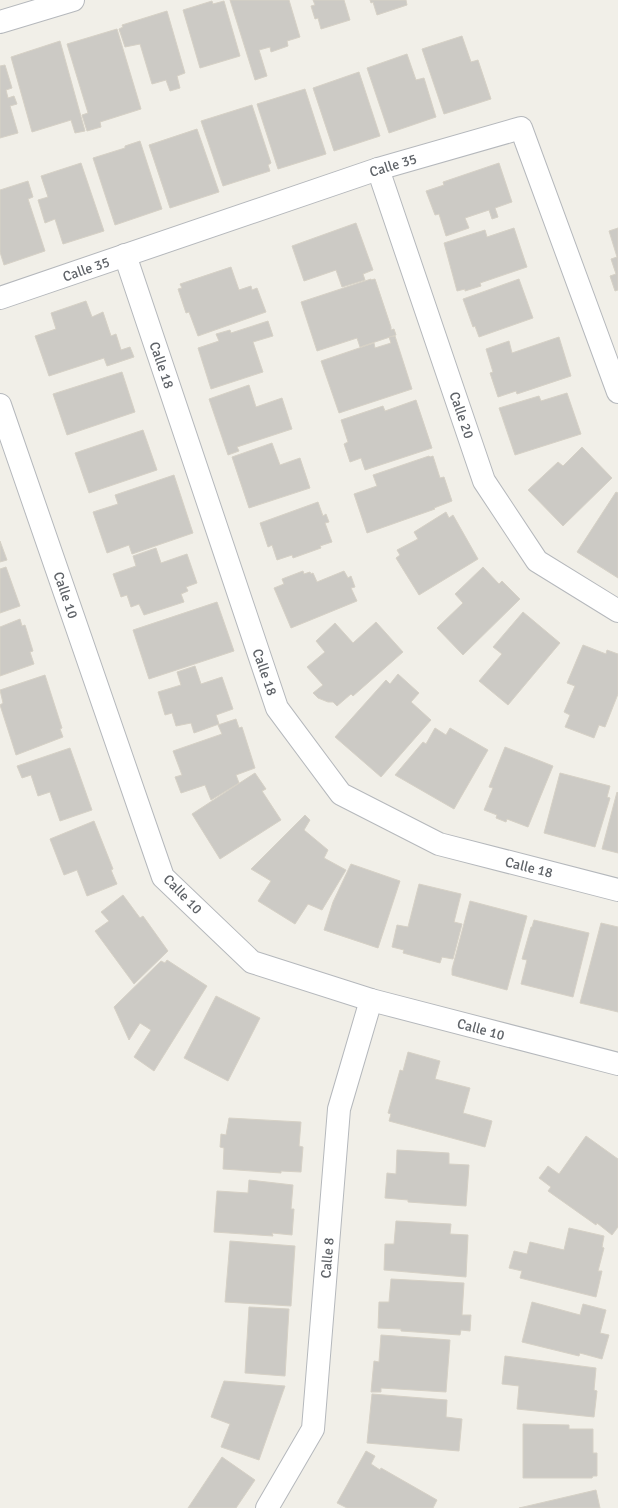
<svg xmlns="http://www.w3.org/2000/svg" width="618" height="1508" font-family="Signika,sans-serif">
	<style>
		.building { fill: #cccac5; stroke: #d6d1c6 }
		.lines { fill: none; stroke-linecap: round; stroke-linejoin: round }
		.minor-casing { stroke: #b5b8bc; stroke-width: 24 }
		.minor { stroke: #fff; stroke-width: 22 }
		.labels { text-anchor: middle; stroke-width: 4; stroke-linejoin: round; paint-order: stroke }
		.street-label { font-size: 14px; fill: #5f6368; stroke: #fff }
	</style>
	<rect width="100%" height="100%" fill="#f1efe8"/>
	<!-- building -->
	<g class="building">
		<path d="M230 0H289L300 37 287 41 288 46 271 52 270 47 259 50 267 76 255 80Z"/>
		<path d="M313 0H344L350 20 321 29 318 18 315 19 311 6 315 5Z"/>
		<path d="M370 0H406L407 5 377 15 373 2 371 3Z"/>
		<path d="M212 1 213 4 224 1 240 56 200 68 183 10Z"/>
		<path d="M167 11 185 73 177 76 180 88 170 91 166 80 152 84 140 44 125 47 119 29 123 27 122 25Z"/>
		<path d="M117 29 141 109 100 122 101 127 87 131 82 115 88 113 67 44Z"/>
		<path d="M462 36 471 62 478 60 491 99 444 114 422 49Z"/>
		<path d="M60 41 85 131 75 133 71 120 32 132 11 57Z"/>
		<path d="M407 54 416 80 424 78 436 117 389 133 367 68Z"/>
		<path d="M5 65 12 88 6 90 8 98 14 96 17 104 10 106 18 133 0 138V66Z"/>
		<path d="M359 72 380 136 334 151 313 88Z"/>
		<path d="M305 89 326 154 278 169 257 104Z"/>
		<path d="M252 105 271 163 268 165 270 171 223 186 201 121Z"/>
		<path d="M197 129 219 192 170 208 149 145Z"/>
		<path d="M140 141 162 209 115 225 93 158 125 148V146Z"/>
		<path d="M81 163 104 231 63 244 55 219 45 223 38 200 48 197 41 176Z"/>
		<path d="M499 163 512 202 495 208 498 217 492 219 489 210 465 218 469 228 446 236 439 214 435 215 426 191 444 185 443 182Z"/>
		<path d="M28 181 33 197 28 199 45 251 4 265 0 252V190Z"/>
		<path d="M356 223 373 270 363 274 365 280 342 287 336 270 304 281 292 246Z"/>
		<path d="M514 228 527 267 480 283 481 286 465 291V289L457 291 444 243 485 230 487 237Z"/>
		<path d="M618 228V290L615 291 610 276 616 274 611 259 617 257 609 231Z"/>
		<path d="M231 267 239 290 251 286 252 290 257 288 266 312 198 336 189 312 186 313 178 289 182 288 180 284Z"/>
		<path d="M371 279V280L375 279 391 327V330L394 329 396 335 360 347 357 338 317 351 301 302Z"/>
		<path d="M519 279 533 318 479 337 475 326 473 327 463 299Z"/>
		<path d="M86 301 92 317 103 312 111 336 116 334 121 350 130 347 134 357 107 366 104 358 49 376 35 336 56 329 51 313Z"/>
		<path d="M268 321 273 336 253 342 263 372 211 389 198 348 219 341 216 334 230 330 231 333Z"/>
		<path d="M395 336 412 389 339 413 321 361 374 343 375 348 391 343 389 337Z"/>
		<path d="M559 337 571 376 517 394 516 391 498 397 490 373 493 372 486 349 509 341 512 353Z"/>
		<path d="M122 372 135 412 67 435 53 394Z"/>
		<path d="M249 385 256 407 282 398 292 429 237 447 239 451 228 455 209 399Z"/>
		<path d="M567 393 581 434 515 455 499 408 539 396 541 401Z"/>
		<path d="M416 400 432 448 365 470 361 458 350 462 344 444 348 442 341 420 383 406 385 411Z"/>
		<path d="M143 430 157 470 89 493 75 453Z"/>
		<path d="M272 443 280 465 300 458 310 488 249 508 232 457Z"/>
		<path d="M582 447 612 478 563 526 528 490 558 462 563 466Z"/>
		<path d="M429 456 430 457 433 456 440 478 444 477 452 501 434 508 435 509 367 533 354 494 377 486 373 475Z"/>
		<path d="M174 475 193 533 132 554 129 545 107 553 93 512 118 504 115 495Z"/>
		<path d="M616 492 618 493V578L577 552Z"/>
		<path d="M318 502 323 516 326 514 329 522 325 523 332 542 320 546 321 548 293 558 292 555 277 560 272 545 268 547 260 523Z"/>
		<path d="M446 512 449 518 453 515 478 559 419 595 396 558 400 555 397 550 418 539 414 532Z"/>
		<path d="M0 541 7 560 0 562Z"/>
		<path d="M156 548 161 563 187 554 197 583 186 587 188 591 181 594 184 602 144 615 139 604 131 607 127 595 121 597 113 574 136 566 133 556Z"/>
		<path d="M6 567 20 606 0 613V569Z"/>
		<path d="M483 567 499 584 502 581 520 599 463 655 437 628 463 603 455 594Z"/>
		<path d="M303 571 304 574 310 572 311 574 313 573 317 582 344 571 348 578 351 576 355 587 351 588 357 601 291 628 274 588 284 584 282 579Z"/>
		<path d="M217 602 234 651 149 679 133 630Z"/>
		<path d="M523 612 560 643 508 705 479 681 502 654 493 647Z"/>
		<path d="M20 619 22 626 25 625 33 651 30 652 34 664 0 676V627Z"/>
		<path d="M376 622 403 652 353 696 351 694 337 706 333 702H328L318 698 313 693 323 685 307 667 325 652 316 641 335 623 353 643Z"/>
		<path d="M583 645 606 654 607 650 618 654V694L605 727 599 725 594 738 565 727 570 715 564 712 575 686 567 683Z"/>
		<path d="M195 666 201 684 222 677 233 709 216 715 219 724 194 733 191 723 176 726 172 713 165 715 158 692 181 685 177 672Z"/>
		<path d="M398 674 419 693 411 702 431 720 381 777 335 737 386 680 390 684Z"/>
		<path d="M45 675 62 728 60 729 63 737 16 755 0 705 3 703 0 690Z"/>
		<path d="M236 719 239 728 242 727 255 768 236 775 239 783 211 800 205 785 181 793 175 777 182 775 173 751 222 734 218 725Z"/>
		<path d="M435 728 446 735 450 728 488 750 454 809 395 775 423 742 426 744Z"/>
		<path d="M505 747 553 766 528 827 507 819 506 822 496 818 497 815 484 810 493 788 489 787Z"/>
		<path d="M70 748 92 810 60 821 50 792 38 796 31 775 22 778 17 766Z"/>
		<path d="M255 773 266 789 262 791 281 820 220 859 192 814Z"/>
		<path d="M560 773 610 786 607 797 610 798 595 847 544 833Z"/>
		<path d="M617 792 618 793V853L602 849Z"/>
		<path d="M305 815 310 820 304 830 328 850 324 858 346 870 322 910 308 904 295 924 258 901 271 881 251 869Z"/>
		<path d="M94 821 113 869 111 870 117 884 87 896 77 870 64 875 50 839Z"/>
		<path d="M351 864 400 881 378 948 324 930 333 902Z"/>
		<path d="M419 884 461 894 454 922 462 924 453 959 442 957 440 963 403 953 404 950 392 947 397 925 408 927Z"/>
		<path d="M123 895 140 918 143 916 168 951 134 984 95 931 109 921 101 912Z"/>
		<path d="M470 901 527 916 507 990 452 975V969Z"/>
		<path d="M534 920 589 933 573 997 521 984 527 960 522 959 531 927H532Z"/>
		<path d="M601 923 618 927V1012L580 1003Z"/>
		<path d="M167 960 207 986 154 1071 134 1057 151 1030 140 1023 129 1040 114 1007 161 961 165 963Z"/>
		<path d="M216 996 260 1018 228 1081 184 1058Z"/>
		<path d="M408 1052 440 1061 435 1079 470 1088 463 1113 492 1121 485 1147 389 1121 391 1114 388 1113 400 1070 403 1071Z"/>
		<path d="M229 1118 301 1122 299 1146 303 1147 301 1172 281 1171V1173L223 1169 224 1148 220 1147 221 1134 226 1135Z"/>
		<path d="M586 1136 618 1159V1227L612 1235 597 1223 596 1225 548 1191 551 1187 539 1178 548 1166 559 1174Z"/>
		<path d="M397 1150 449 1153V1164L469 1165 466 1206 408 1202V1200L385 1198 387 1173 396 1174Z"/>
		<path d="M249 1180 293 1185 291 1209H294L292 1235 272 1233 273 1236 214 1232 217 1191 248 1193Z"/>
		<path d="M396 1221 451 1224 450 1234 468 1235 466 1277 384 1270 385 1244H394Z"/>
		<path d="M569 1228 604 1236 602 1247 604 1248 598 1271H602L596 1297 520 1278 522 1271 509 1268 514 1251 527 1254 530 1242 564 1250Z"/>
		<path d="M230 1241 295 1246 291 1306 225 1302Z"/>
		<path d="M391 1279 464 1283 462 1315H471L470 1331 461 1330 460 1335 401 1331V1329L378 1328 379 1302H389Z"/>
		<path d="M532 1302 580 1315 583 1304 606 1310 600 1333 609 1335 602 1359 580 1353 579 1356 522 1342Z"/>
		<path d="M249 1307 289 1309 285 1376 245 1373Z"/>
		<path d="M381 1335 450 1340 446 1392 381 1388V1392H371L374 1361 379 1362Z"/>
		<path d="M505 1356 596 1368 594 1390 597 1391 594 1417 517 1409 519 1386 502 1384Z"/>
		<path d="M224 1381 285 1386 259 1460 221 1447 230 1424 211 1417Z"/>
		<path d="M372 1394 447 1400 446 1417 462 1419 459 1451 367 1443Z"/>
		<path d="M523 1424 569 1425V1429H593V1453H597V1476H593L592 1478H523Z"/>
		<path d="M366 1451 375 1456 371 1464 380 1470 381 1468 437 1500 433 1508H347L337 1503Z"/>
		<path d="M222 1457 255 1480 236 1508H188Z"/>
		<path d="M596 1490 600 1508H519Z"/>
	</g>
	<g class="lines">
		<defs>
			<g id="minor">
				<path d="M0 22 73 0"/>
				<path d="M378 169 484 481 537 561 618 611"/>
				<path d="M125 255 277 708 341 794 439 844 618 890"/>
				<path d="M0 298 378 169 521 128 618 392"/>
				<path d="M0 405 163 877 252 962 371 1000 618 1064"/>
				<path d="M267 1508 313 1429 339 1109 371 1000"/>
			</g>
		</defs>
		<!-- minor casing -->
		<use href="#minor" class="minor-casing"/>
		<!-- minor -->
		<use href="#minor" class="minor"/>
	</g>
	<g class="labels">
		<!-- street labels -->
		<g class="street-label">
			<text transform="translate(393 165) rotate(-17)" y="5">Calle 35</text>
			<text transform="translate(86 269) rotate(-19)" y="5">Calle 35</text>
			<text transform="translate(162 365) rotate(71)" y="5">Calle 18</text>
			<text transform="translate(462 415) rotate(71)" y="5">Calle 20</text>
			<text transform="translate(66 595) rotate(71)" y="5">Calle 10</text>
			<text transform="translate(265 672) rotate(71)" y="5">Calle 18</text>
			<text transform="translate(529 867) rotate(14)" y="5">Calle 18</text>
			<text transform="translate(183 894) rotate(46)" y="5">Calle 10</text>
			<text transform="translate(481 1029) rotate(15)" y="5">Calle 10</text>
			<text transform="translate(327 1258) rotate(-85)" y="5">Calle 8</text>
		</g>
	</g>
</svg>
